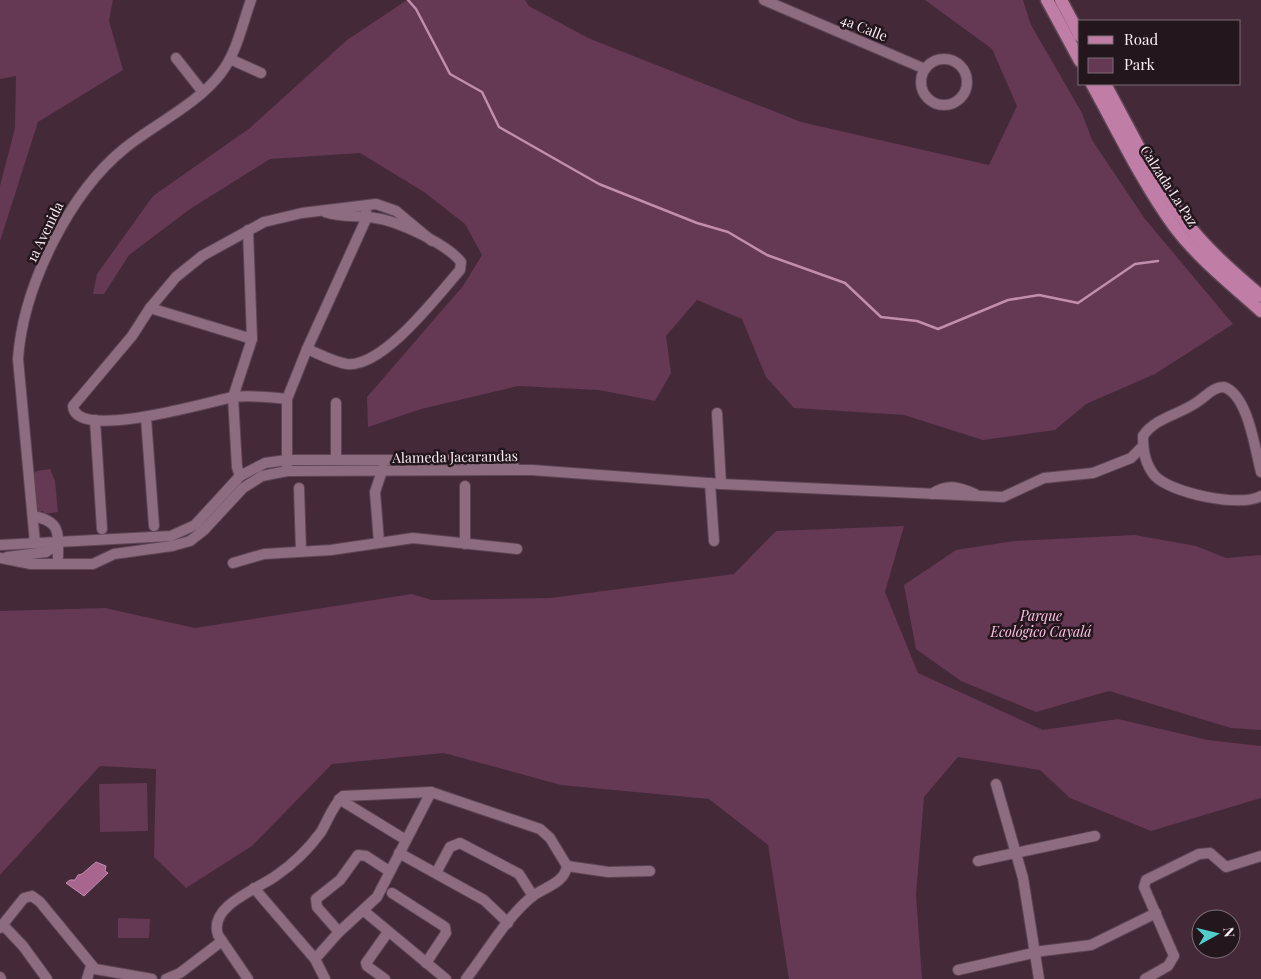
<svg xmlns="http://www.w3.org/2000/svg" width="1261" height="979" font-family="'Playfair Display',serif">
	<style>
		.green { fill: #653854 }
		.water { fill: #a8658e; stroke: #c28ead }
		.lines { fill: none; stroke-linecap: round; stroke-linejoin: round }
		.stream { stroke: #c28ead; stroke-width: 2.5 }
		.minor-casing { stroke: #5d4553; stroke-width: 12 }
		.major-casing { stroke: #5d4553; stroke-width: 15 }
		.minor { stroke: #8d6c7f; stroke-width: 10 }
		.major { stroke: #c07ea6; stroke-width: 12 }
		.labels { text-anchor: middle; stroke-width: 5; stroke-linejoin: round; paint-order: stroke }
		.street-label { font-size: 14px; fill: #fdeef6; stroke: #23161d }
		.park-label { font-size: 14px; font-style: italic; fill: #fdc3e4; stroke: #23161d }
	</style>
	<rect width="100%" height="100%" fill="#442939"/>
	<!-- green -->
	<g class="green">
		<path d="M0 0H113L109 21 123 70 38 122 0 241V186L15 128 16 76 0 79Z"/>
		<path d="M407 0H525L529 6 588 38 801 122 989 165 1017 106 992 49 925 0H1023L1031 25 1082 113 1092 140 1145 219 1233 324 1155 374 1086 404 1055 430 983 440 904 415 794 408 766 377 742 319 697 300 666 336 671 373 655 401 599 390 518 386 421 409 368 427 367 397 463 286 482 255 465 224 424 192 360 153 270 159 190 209 129 255 104 294H93L97 274 153 196 250 128 347 40Z"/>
		<path d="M50 469 55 481 58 512 44 514 43 511 37 512 33 474 37 471Z"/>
		<path d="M904 526 885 592 918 673 1043 730 1118 719 1208 740 1261 746V798L1151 831 1070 798 1040 770 958 757 924 797 916 895 922 979H789L768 845 709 799 561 785 444 753 332 764 252 846 186 888 154 857 156 769 100 766 0 875V611L105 608 195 628 412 594 432 600 550 598 734 574 776 531Z"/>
		<path d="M1135 535 1196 546 1226 558 1261 555V730L1231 728 1109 691 1036 712 961 681 916 649 904 585 956 550 1014 541Z"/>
		<path d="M147 783 148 831 100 832 99 784Z"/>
		<path d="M118 918 150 919 149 938H118Z"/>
	</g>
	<!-- water -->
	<path class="water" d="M96 862 106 866 105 871 108 873 84 896 66 883 70 880H75L78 875 82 874Z"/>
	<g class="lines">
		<!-- stream -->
		<path class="stream" d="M408 0 416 9 450 74 482 92 499 127 599 184 697 223 728 232 767 255 845 283 881 317 917 321 938 329 1008 300 1039 295 1078 303 1135 264 1158 261"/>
		<defs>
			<g id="minor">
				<path d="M764 0 925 69"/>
				<path d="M176 58 202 91"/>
				<path d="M230 59 261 73"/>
				<circle cx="944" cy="82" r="23"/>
				<path d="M150 308 252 339"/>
				<path d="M307 349C319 354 334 362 347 364 383 368 438 295 460 270L461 262C447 244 398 221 375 218 358 215 342 218 325 212"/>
				<path d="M287 399C269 397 251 395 233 397 212 401 75 442 73 406L132 336 150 308 176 277 202 256 264 222 302 213 376 204 396 211 432 241"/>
				<path d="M336 403V460"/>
				<path d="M717 413 721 484"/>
				<path d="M146 418 154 526"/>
				<path d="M95 420 102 529"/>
				<path d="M287 465V399L307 349 367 217 366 212"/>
				<path d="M1261 472C1255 449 1248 395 1224 387 1214 387 1208 394 1200 400 1183 414 1155 417 1143 436 1143 451 1145 464 1155 476 1171 493 1241 508 1261 496"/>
				<path d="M240 476 237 467 233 397 252 339 248 230"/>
				<path d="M710 483 714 541"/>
				<path d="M465 486V544"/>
				<path d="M299 488 301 551"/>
				<path d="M932 494C947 483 959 487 975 494"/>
				<path d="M33 516C65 522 57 538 58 564"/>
				<path d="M379 542 375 492 383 468"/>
				<path d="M35 543 18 359C23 287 69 193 125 148 155 124 199 103 221 73 237 52 242 25 251 0"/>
				<path d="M0 545 171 536 195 525 240 476 265 463 287 460H466L514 466"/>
				<path d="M7 557 46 552 58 544"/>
				<path d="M0 558 31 564H93L114 554 172 546 190 541 204 530 243 488 262 476 287 471 532 470 721 484 1003 497 1044 478 1093 473 1131 458 1143 446"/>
				<path d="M233 563 264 554 331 550 413 538 517 549"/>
				<path d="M996 784 1023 878 1039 979"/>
				<path d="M339 799 406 840"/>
				<path d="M399 853 484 900 508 923"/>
				<path d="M978 861 1095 836"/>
				<path d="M567 866 608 872 650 871"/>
				<path d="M436 873 450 847 460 843 519 874 533 896"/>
				<path d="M254 888 315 959 325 979"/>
				<path d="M392 893 445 927 446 933 426 963"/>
				<path d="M364 911 446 979"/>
				<path d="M3 925 23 946 47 979"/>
				<path d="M0 928 24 898 32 896 40 902 95 969 152 979"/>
				<path d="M339 932 317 907 316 899 340 880 358 855 366 856 389 871"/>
				<path d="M315 959 339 932 377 897 431 792"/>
				<path d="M958 970 1042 951 1091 945 1156 913"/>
				<path d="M0 977 1 979"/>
				<path d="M87 979 91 966"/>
				<path d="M166 979 180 973 222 941"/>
				<path d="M248 979 218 935C208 905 259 889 277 875 293 864 310 847 321 832 328 820 333 805 343 796L431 792 540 829 550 838 567 866C565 882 546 887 534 895 507 916 487 952 466 979"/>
				<path d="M385 979 367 966 366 963 388 932"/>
				<path d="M1145 979 1168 966 1174 956 1144 887 1146 880 1199 854 1210 853 1226 867 1261 856"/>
			</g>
			<g id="major">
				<path d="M1047 0 1080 61"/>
				<path d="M1061 0 1080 36"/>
				<path d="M1092 84C1118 131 1142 182 1174 226 1198 258 1231 284 1261 311"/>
				<path d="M1105 84C1129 128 1152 176 1182 217 1204 247 1233 272 1261 296"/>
			</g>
		</defs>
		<!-- minor casing -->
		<use href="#minor" class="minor-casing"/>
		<!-- major casing -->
		<use href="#major" class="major-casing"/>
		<!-- minor -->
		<use href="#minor" class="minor"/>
		<!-- major -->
		<use href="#major" class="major"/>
	</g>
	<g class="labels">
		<!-- street labels -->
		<g class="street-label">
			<text transform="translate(864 28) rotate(22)" y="5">4a Calle</text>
			<text transform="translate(1169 186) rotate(57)" y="5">Calzada La Paz</text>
			<text transform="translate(45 232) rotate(-64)" y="5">1a Avenida</text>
			<text transform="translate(455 457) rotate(-1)" y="5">Alameda Jacarandas</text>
		</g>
		<!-- park labels -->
		<g class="park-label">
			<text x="1041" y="621">Parque<tspan x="1041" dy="16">Ecológico Cayalá</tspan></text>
		</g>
	</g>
	<!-- legend -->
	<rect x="1078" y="20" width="162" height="65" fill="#23161d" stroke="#7a6c74"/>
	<rect x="1088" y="36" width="25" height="8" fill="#c07ea6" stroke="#7a6c74"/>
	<text x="1124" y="45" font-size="15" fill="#fdeef6">Road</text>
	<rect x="1088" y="58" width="25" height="15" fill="#653854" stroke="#7a6c74"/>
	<text x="1124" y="70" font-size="15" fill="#fdeef6">Park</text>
	<!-- north arrow -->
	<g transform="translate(1216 934) rotate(82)"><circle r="24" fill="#23161d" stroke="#7a6c74"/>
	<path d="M0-4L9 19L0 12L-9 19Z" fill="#53cdcb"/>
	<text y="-8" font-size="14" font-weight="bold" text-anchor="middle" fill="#fdeef6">N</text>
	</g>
</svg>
